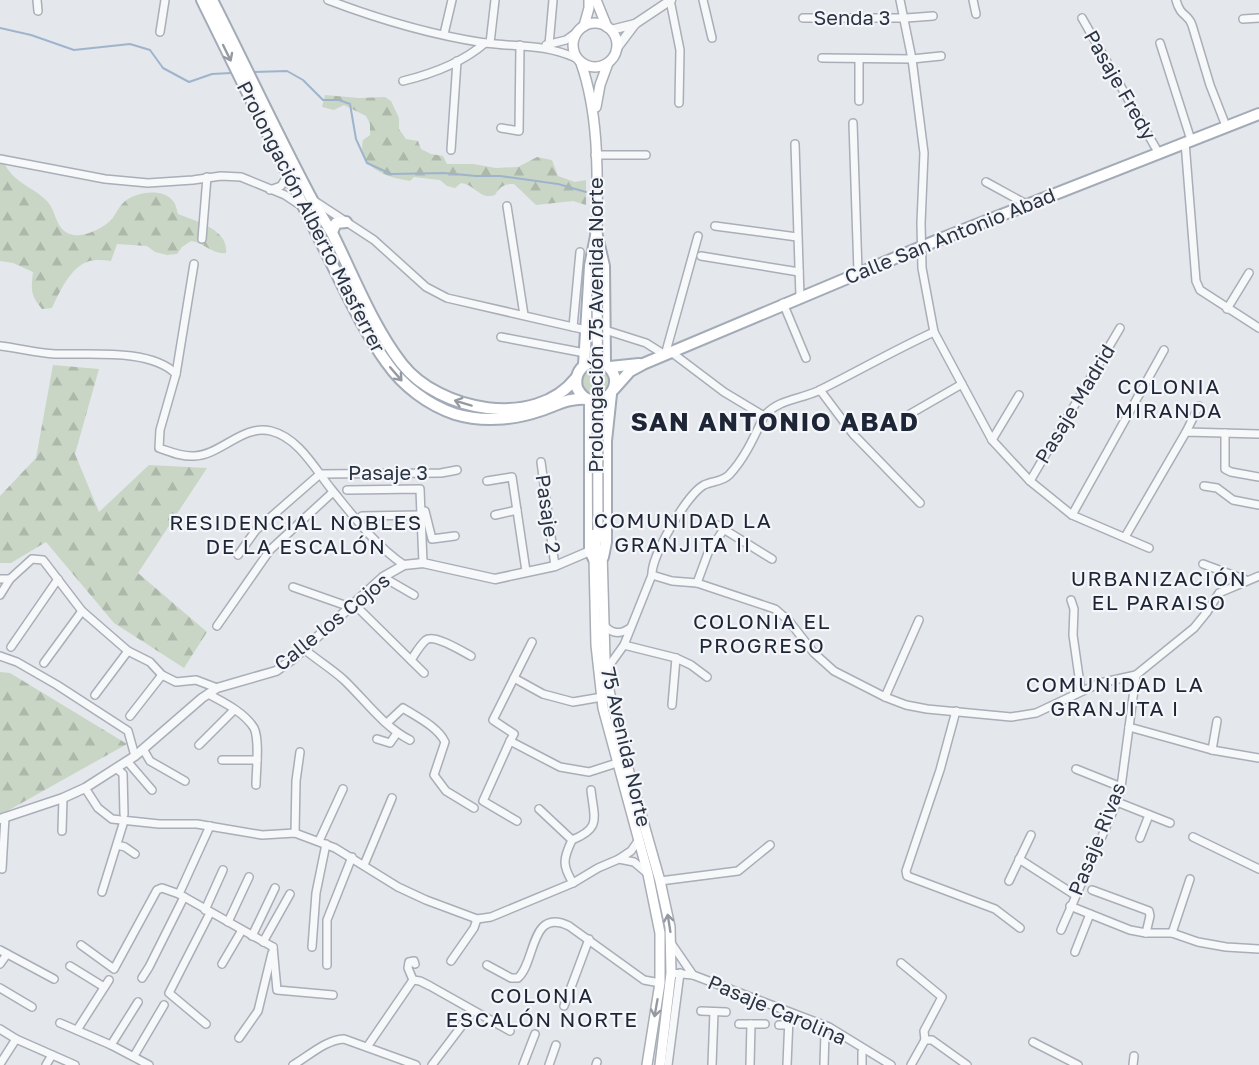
<svg xmlns="http://www.w3.org/2000/svg" width="1259" height="1065" font-family="'Golos Text',sans-serif">
	<style>
		.forest { fill: url(#forest-firs) }
		.park { fill: #c9d6c5 }
		.lines { fill: none; stroke-linecap: round; stroke-linejoin: round }
		.stream { stroke: #9fb4cc; stroke-width: 2 }
		.minor-casing { stroke: #a9aeb7; stroke-width: 10 }
		.tertiary-casing { stroke: #a9aeb7; stroke-width: 11 }
		.secondary-casing { stroke: #a9aeb7; stroke-width: 12 }
		.primary-casing { stroke: #a3abb8; stroke-width: 14 }
		.minor { stroke: #f7f8fa; stroke-width: 7 }
		.tertiary { stroke: #f7f8fa; stroke-width: 8 }
		.secondary { stroke: #fff; stroke-width: 9 }
		.primary { stroke: #fff; stroke-width: 10 }
		.secondary-bridge-casing { stroke: #a9aeb7; stroke-width: 12; stroke-linecap: butt }
		.secondary-bridge { stroke: #fff; stroke-width: 9 }
		.oneway { stroke: #959aa2 }
		.labels { text-anchor: middle; stroke-width: 4.5; stroke-linejoin: round; paint-order: stroke }
		.street-label { font-size: 20px; fill: #2b3445; stroke: #f4f6f9 }
		.neighbourhood-label { font-size: 21px; letter-spacing: 1.5px; fill: #1d2536; stroke: #f4f6f9 }
		.district-label { font-size: 26px; font-weight: bold; letter-spacing: 1.5px; fill: #1d2536; stroke: #f4f6f9 }
	</style>
	<defs>
		<pattern id="forest-firs" width="22" height="20" patternUnits="userSpaceOnUse" patternTransform="scale(1.5)"><rect width="22" height="20" fill="#c9d6c5"/><path d="M5 1l3.5 6h-7zM16 11l3.5 6h-7z" fill="#adb8ab"/></pattern>
	</defs>
	<rect width="100%" height="100%" fill="#e4e7ec"/>
	<!-- forest -->
	<g class="forest">
		<path d="M325 95 359 98 385 97 391 101 399 118V129L406 139 418 141 421 149 431 154 443 156 447 164H473L496 168 518 167 537 157 552 160 558 176 575 182 586 180V205L573 201 536 205 514 184C504 184 500 186 495 195 479 200 476 185 461 183L455 188 447 186 440 180 414 177 410 181C389 178 356 168 363 140L370 135V124L366 116 344 105 334 110 322 107Z"/>
		<path d="M0 161H3C14 184 31 185 47 201 57 212 55 229 70 234 82 239 104 228 112 219 116 214 118 208 123 203 133 192 163 187 173 201 176 204 177 211 178 214 195 221 229 229 226 253 213 255 203 242 191 241L182 247 177 254 167 255 155 252 147 246 117 244 111 261C103 260 94 259 87 262 70 268 59 293 52 308L42 309C30 295 31 289 33 272L13 263 0 261Z"/>
		<path d="M53 365 99 369 75 454 99 512 149 465 207 468 138 573 207 632 184 668 114 623 46 542 11 563H0V496L36 458Z"/>
		<path d="M0 672 10 673 127 744 0 815Z"/>
	</g>
	<!-- park -->
	<path class="park" d="M598 366 609 372 611 390 594 398 582 389 580 379 587 369Z"/>
	<g class="lines">
		<!-- stream -->
		<g class="stream">
			<path d="M0 28 31 35 74 50 130 44 150 50 163 68 189 82 212 74 231 73"/>
			<path d="M252 72 287 71 303 80 323 100H339L350 104 356 139 367 163 391 174 444 173 476 176H500L558 184 586 192"/>
		</g>
		<defs>
			<g id="minor">
				<path d="M37 0 38 11"/>
				<path d="M328 0C378 19 432 35 485 43 518 47 545 44 576 58"/>
				<path d="M670 0 680 50 679 103"/>
				<path d="M703 0 712 38"/>
				<path d="M900 0 912 59 924 153 921 223 922 268 934 332 992 440 1030 481 1072 515 1149 548"/>
				<path d="M973 0 976 14"/>
				<path d="M1176 0C1181 18 1187 12 1192 25L1210 85 1226 126"/>
				<path d="M803 18H906L933 16"/>
				<path d="M1082 18 1158 152"/>
				<path d="M1243 19 1259 18"/>
				<path d="M160 32 165 0"/>
				<path d="M444 34 452 0"/>
				<path d="M490 43 495 0"/>
				<path d="M1160 43 1191 140"/>
				<path d="M546 45 566 40 577 32"/>
				<path d="M549 45 553 0"/>
				<path d="M822 58 912 59 941 56"/>
				<path d="M403 81C432 74 463 62 485 43"/>
				<path d="M859 101V59"/>
				<path d="M853 123 858 272"/>
				<path d="M501 128 519 131 520 45"/>
				<path d="M1185 142 1196 281 1200 290 1259 328"/>
				<path d="M795 144 800 297"/>
				<path d="M451 150 457 61"/>
				<path d="M595 155H646"/>
				<path d="M0 159 105 179 148 183 193 180 221 176 241 177 285 195 300 205"/>
				<path d="M986 182 1026 204"/>
				<path d="M270 190 281 186 286 178V173"/>
				<path d="M313 200 374 240 426 287 447 298 586 330"/>
				<path d="M507 206 524 315"/>
				<path d="M715 226 797 237"/>
				<path d="M202 239 207 177"/>
				<path d="M701 256 799 272"/>
				<path d="M783 303 806 358"/>
				<path d="M1227 309 1249 273"/>
				<path d="M573 327 580 252"/>
				<path d="M605 330 646 343 665 355 698 236"/>
				<path d="M501 337 585 353"/>
				<path d="M0 346C18 348 37 353 55 354 88 355 151 348 176 374L160 430 159 448C171 452 182 457 194 456 221 455 243 424 271 431 299 438 315 469 332 490 354 517 375 545 404 565"/>
				<path d="M671 352 724 392 764 416"/>
				<path d="M176 374 194 264"/>
				<path d="M820 390 853 434 920 503"/>
				<path d="M910 414 962 384"/>
				<path d="M1186 432 1199 406"/>
				<path d="M1225 433V469L1231 472 1259 477"/>
				<path d="M992 440 1019 395"/>
				<path d="M541 462 555 566"/>
				<path d="M487 481 512 477 526 571"/>
				<path d="M1030 481 1120 328"/>
				<path d="M1204 486 1217 488 1233 500 1259 505"/>
				<path d="M347 490 420 489 421 515"/>
				<path d="M425 511 432 539 455 536"/>
				<path d="M495 515 517 510"/>
				<path d="M1072 515 1164 350"/>
				<path d="M362 516 421 515 423 563"/>
				<path d="M717 525 772 559"/>
				<path d="M1125 537 1186 432 1259 434"/>
				<path d="M238 555 256 530 320 474 441 473 457 470"/>
				<path d="M1203 564 1246 580"/>
				<path d="M652 575 672 581 697 583 775 609 789 621 814 653 834 671 885 697 906 705 927 709 1011 717 1036 713 1100 683 1136 675 1194 628 1207 612 1219 593 1259 576"/>
				<path d="M383 577 414 595"/>
				<path d="M0 579H10L32 559 43 560 82 611 128 651 150 662 162 675 176 682 196 680 217 688"/>
				<path d="M697 583 708 553 724 529"/>
				<path d="M293 587 350 607"/>
				<path d="M0 595 10 579"/>
				<path d="M1071 600 1074 609 1073 635 1081 691"/>
				<path d="M354 604 424 673"/>
				<path d="M604 625C612 634 620 635 630 628"/>
				<path d="M217 626 270 550 333 492"/>
				<path d="M532 642 493 720 514 734 510 741 560 767 589 772 617 763"/>
				<path d="M624 645 676 658 691 665 707 677"/>
				<path d="M11 647 58 579"/>
				<path d="M304 649C317 660 332 669 344 680 365 700 384 727 410 740"/>
				<path d="M0 656 17 662 57 685 128 731 135 756"/>
				<path d="M411 660C415 654 420 645 426 640 434 634 462 651 471 656"/>
				<path d="M44 663 82 611"/>
				<path d="M606 670 624 645 652 575C651 556 687 494 704 485 712 481 722 482 729 475 745 458 754 437 764 416 779 399 798 400 818 391 857 372 894 350 934 332"/>
				<path d="M514 678 543 694 573 702 602 697"/>
				<path d="M208 694C223 702 244 712 254 728 260 740 256 771 256 785"/>
				<path d="M95 695 128 651"/>
				<path d="M885 697 919 620"/>
				<path d="M672 705 676 658"/>
				<path d="M956 711 940 770 906 871 907 876 995 909 1020 928"/>
				<path d="M130 716 162 675"/>
				<path d="M387 723 403 708C417 717 438 727 445 742L434 775 446 791 474 808"/>
				<path d="M1129 727 1212 750 1259 758"/>
				<path d="M377 739 390 743 397 733"/>
				<path d="M510 741 483 801 517 821"/>
				<path d="M199 745 234 710"/>
				<path d="M143 749 150 761 185 781"/>
				<path d="M1212 750 1217 721"/>
				<path d="M222 760H257"/>
				<path d="M127 761 152 790"/>
				<path d="M116 768 123 774 124 814"/>
				<path d="M1076 769 1121 787"/>
				<path d="M85 788 98 808 112 819 159 824H197L262 835 295 833 335 848 398 887 426 900 477 919 491 917 573 883 598 868 619 859 631 851 638 841"/>
				<path d="M1117 802 1170 823"/>
				<path d="M539 809 572 840"/>
				<path d="M210 826 179 894 273 947"/>
				<path d="M62 831 63 798"/>
				<path d="M295 833 296 781 300 752"/>
				<path d="M1193 837 1259 869"/>
				<path d="M1140 838 1149 815"/>
				<path d="M319 841 343 789"/>
				<path d="M117 845 125 847 135 854"/>
				<path d="M619 859 634 862 647 873"/>
				<path d="M1019 859 1075 895"/>
				<path d="M364 865 392 798"/>
				<path d="M2 869 5 817"/>
				<path d="M660 881 738 871 770 845"/>
				<path d="M1009 881 1031 835"/>
				<path d="M573 883C562 865 563 859 572 840 602 828 594 818 591 790"/>
				<path d="M1092 890 1149 911 1150 916 1146 933"/>
				<path d="M102 892 124 821"/>
				<path d="M1070 906 1130 930 1146 933H1172L1198 942 1226 947 1259 949"/>
				<path d="M205 910 223 870"/>
				<path d="M228 922 249 877"/>
				<path d="M1061 930 1117 802 1121 787 1136 675"/>
				<path d="M1172 933 1190 879"/>
				<path d="M252 936 275 888"/>
				<path d="M263 942 290 894"/>
				<path d="M671 943 693 975"/>
				<path d="M81 945 114 969 157 890 162 888 179 894"/>
				<path d="M273 947 277 990 333 995"/>
				<path d="M312 947 316 893 326 844"/>
				<path d="M0 950 54 979"/>
				<path d="M1075 952 1090 914"/>
				<path d="M451 961 474 928 477 919"/>
				<path d="M901 963 942 997 924 1031 925 1040"/>
				<path d="M0 964 7 954"/>
				<path d="M222 964 242 930"/>
				<path d="M327 965V920L352 857"/>
				<path d="M487 965 511 978H518C536 962 530 907 569 926L644 980 660 983"/>
				<path d="M70 966 104 987"/>
				<path d="M671 973 693 975 829 1027 891 1065"/>
				<path d="M142 978 149 967 184 897"/>
				<path d="M413 980 420 981 430 986 510 1031"/>
				<path d="M413 980 408 968 409 962 414 961 415 964"/>
				<path d="M0 988 32 1007"/>
				<path d="M564 1006 589 939"/>
				<path d="M701 1011 726 1012"/>
				<path d="M60 1023 111 1045 149 1065"/>
				<path d="M206 1024 169 993 210 913"/>
				<path d="M739 1024H765"/>
				<path d="M779 1025H789"/>
				<path d="M0 1029 16 1039 75 1065"/>
				<path d="M77 1030 109 980"/>
				<path d="M239 1038 258 1011 272 953"/>
				<path d="M1033 1042 1078 1065"/>
				<path d="M111 1045 138 1002"/>
				<path d="M367 1047 413 980"/>
				<path d="M134 1056 164 1005"/>
				<path d="M0 1064 16 1039"/>
				<path d="M46 1065 52 1055"/>
				<path d="M293 1065C309 1056 325 1040 344 1039L416 1065"/>
				<path d="M432 1065 473 1011"/>
				<path d="M523 1065 535 1034"/>
				<path d="M549 1065 556 1045"/>
				<path d="M596 1065 597 1062"/>
				<path d="M668 1065 680 973"/>
				<path d="M712 1065 714 1012"/>
				<path d="M750 1065 751 1024"/>
				<path d="M787 1065 789 1018"/>
				<path d="M824 1065 825 1033"/>
				<path d="M862 1065V1052"/>
				<path d="M911 1065 925 1040H932L967 1065"/>
				<path d="M1133 1065 1134 1056"/>
			</g>
			<g id="tertiary">
				<path d="M611 30 635 24"/>
				<path d="M617 48 635 24 671 0"/>
				<path d="M0 819 63 798 85 788 135 756 202 698 217 688 276 671 293 659 383 577 404 565 423 563 495 579 555 566 590 551"/>
			</g>
			<g id="secondary">
				<path d="M596 0 607 27"/>
				<circle cx="595" cy="45" r="22"/>
				<path d="M584 26 589 8V0"/>
				<path d="M581 63C603 126 596 199 597 265"/>
				<path d="M596 107 600 85 608 63"/>
				<path d="M598 530 594 559 596 645 603 708 648 874 660 933V983L647 1065"/>
				<path d="M602 551 605 659 608 686 623 751 660 881 670 927 671 973 660 1065"/>
			</g>
			<g id="primary">
				<path d="M202 0C241 80 280 160 320 240 341 281 360 326 387 363 403 386 428 405 455 414 481 422 513 420 539 411 555 406 569 397 587 399"/>
				<path d="M212 0C245 65 276 132 310 196 317 210 326 222 333 235 354 277 373 327 402 364 439 411 535 430 576 378"/>
				<path d="M332 232 336 223 346 222"/>
				<path d="M596 232 604 266 605 364C634 385 593 420 577 388 573 370 588 357 605 364"/>
				<path d="M584 365 590 266 596 236"/>
				<path d="M610 367 639 364"/>
				<path d="M614 389 630 371 643 364 938 240 1259 114"/>
				<path d="M590 400V551L594 559"/>
				<path d="M603 557 606 542V441L611 394"/>
			</g>
		</defs>
		<!-- minor casing -->
		<use href="#minor" class="minor-casing"/>
		<!-- tertiary casing -->
		<use href="#tertiary" class="tertiary-casing"/>
		<!-- secondary casing -->
		<use href="#secondary" class="secondary-casing"/>
		<!-- primary casing -->
		<use href="#primary" class="primary-casing"/>
		<!-- minor -->
		<use href="#minor" class="minor"/>
		<!-- tertiary -->
		<use href="#tertiary" class="tertiary"/>
		<!-- secondary -->
		<use href="#secondary" class="secondary"/>
		<!-- primary -->
		<use href="#primary" class="primary"/>
		<defs>
			<path id="secondary-bridge" d="M597 265 598 530"/>
		</defs>
		<!-- secondary-bridge casing -->
		<use href="#secondary-bridge" class="secondary-bridge-casing"/>
		<!-- secondary-bridge -->
		<use href="#secondary-bridge" class="secondary-bridge"/>
	</g>
	<!-- one-way arrows -->
	<defs><path id="oneway-shaft" d="M-6 0H5M1.5-3L5.5 0L1.5 3" fill="none" stroke-width="1.6" stroke-linecap="round" stroke-linejoin="round" transform="scale(1.5)"/></defs>
	<g class="oneway">
		<use href="#oneway-shaft" transform="translate(227 53) rotate(64)"/>
		<use href="#oneway-shaft" transform="translate(396 374) rotate(49)"/>
		<use href="#oneway-shaft" transform="translate(463 403) rotate(-163)"/>
		<use href="#oneway-shaft" transform="translate(669 923) rotate(-99)"/>
		<use href="#oneway-shaft" transform="translate(656 1008) rotate(100)"/>
	</g>
	<g class="labels">
		<!-- street labels -->
		<g class="street-label">
			<text x="852" y="25">Senda 3</text>
			<text transform="translate(1120 85) rotate(60)" y="7">Pasaje Fredy</text>
			<text transform="translate(311 217) rotate(63)" y="7">Prolongación Alberto Masferrer</text>
			<text transform="translate(950 236) rotate(-22)" y="7">Calle San Antonio Abad</text>
			<text transform="translate(596 325) rotate(-90)" y="7">Prolongación 75 Avenida Norte</text>
			<text transform="translate(1075 404) rotate(-59)" y="7">Pasaje Madrid</text>
			<text x="388" y="480">Pasaje 3</text>
			<text transform="translate(548 514) rotate(82)" y="7">Pasaje 2</text>
			<text transform="translate(332 622) rotate(-39)" y="7">Calle los Cojos</text>
			<text transform="translate(626 747) rotate(77)" y="7">75 Avenida Norte</text>
			<text transform="translate(1097 839) rotate(-68)" y="7">Pasaje Rivas</text>
			<text transform="translate(777 1010) rotate(23)" y="7">Pasaje Carolina</text>
		</g>
		<!-- neighbourhood labels -->
		<g class="neighbourhood-label">
			<text x="1169" y="394">COLONIA<tspan x="1169" dy="24">MIRANDA</tspan></text>
			<text x="683" y="528">COMUNIDAD LA<tspan x="683" dy="24">GRANJITA II</tspan></text>
			<text x="296" y="530">RESIDENCIAL NOBLES<tspan x="296" dy="24">DE LA ESCALÓN</tspan></text>
			<text x="1159" y="586">URBANIZACIÓN<tspan x="1159" dy="24">EL PARAISO</tspan></text>
			<text x="762" y="629">COLONIA EL<tspan x="762" dy="24">PROGRESO</tspan></text>
			<text x="1115" y="692">COMUNIDAD LA<tspan x="1115" dy="24">GRANJITA I</tspan></text>
			<text x="542" y="1003">COLONIA<tspan x="542" dy="24">ESCALÓN NORTE</tspan></text>
		</g>
		<!-- district labels -->
		<g class="district-label">
			<text x="775" y="431">SAN ANTONIO ABAD</text>
		</g>
	</g>
</svg>
